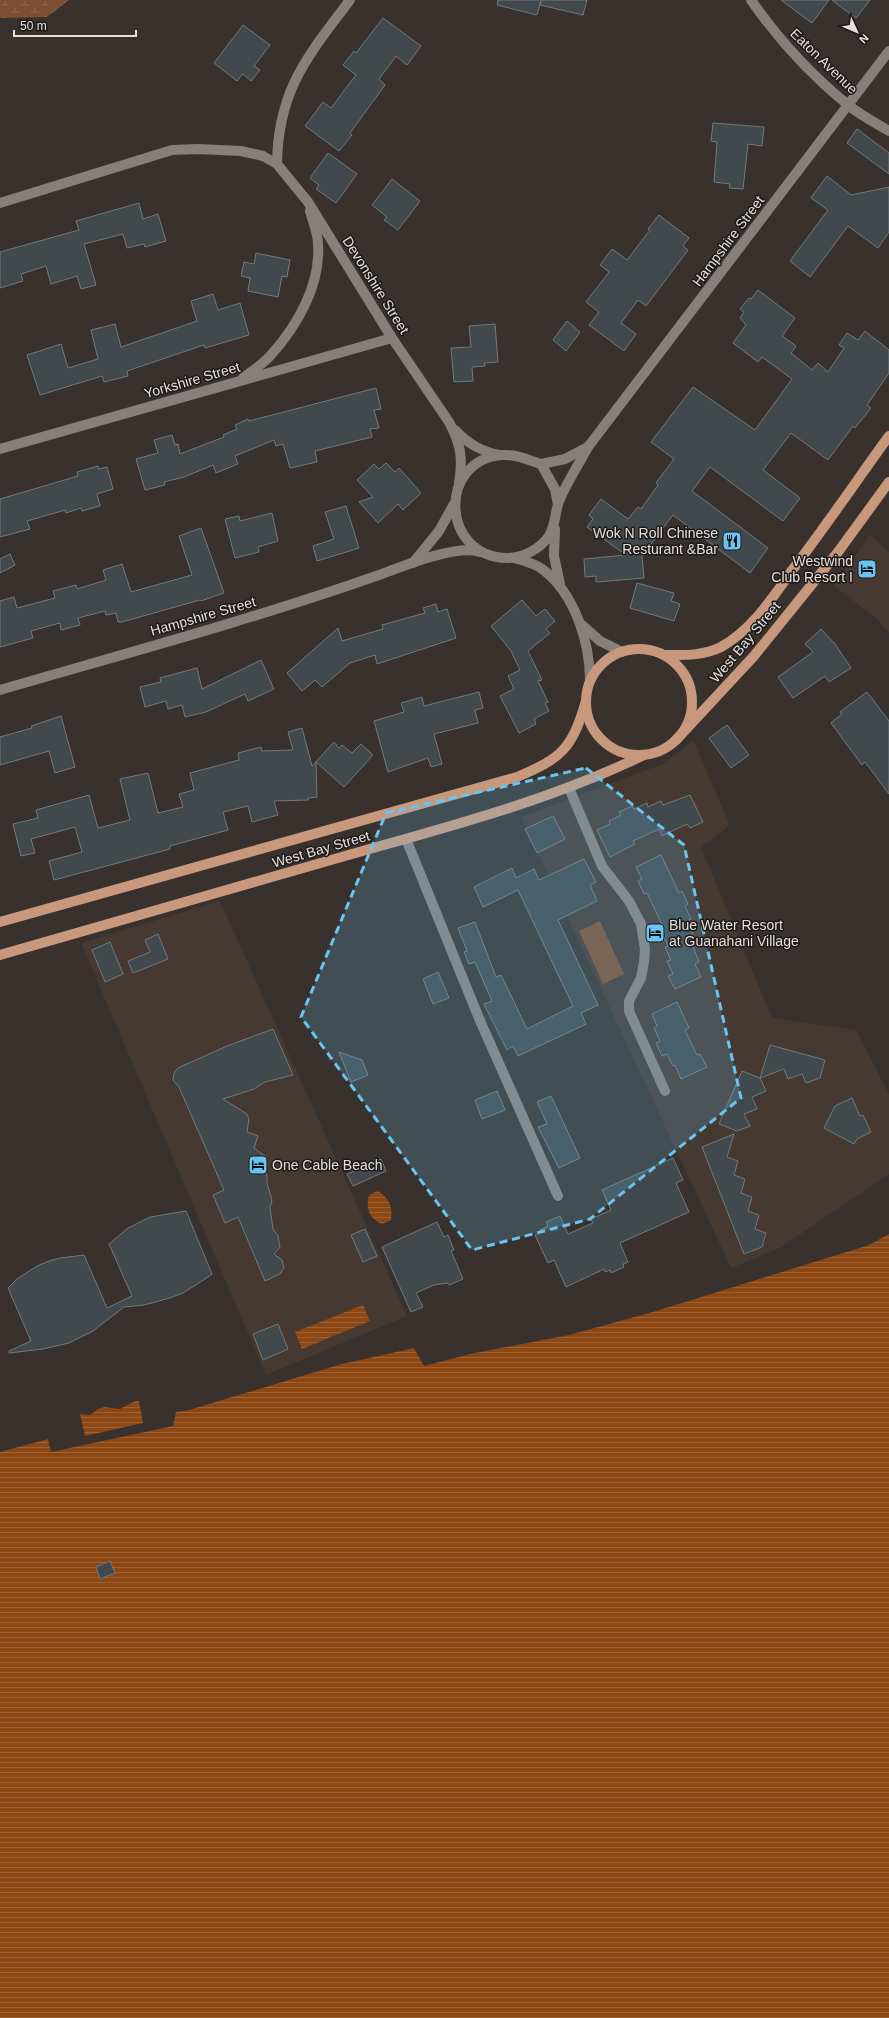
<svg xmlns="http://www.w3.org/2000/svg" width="889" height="2018" font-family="Helvetica,sans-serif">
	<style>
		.built { fill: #453932 }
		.wetland { fill: url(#wetland-marsh) }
		.green { fill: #7d4e30 }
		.water { fill: url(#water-rules) }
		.building { fill: #42494d; stroke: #727a7e }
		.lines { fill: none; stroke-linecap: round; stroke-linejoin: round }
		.minor { stroke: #877f7b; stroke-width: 10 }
		.major { stroke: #c8987c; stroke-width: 10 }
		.marked { fill: #69c4f1; fill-opacity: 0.2; stroke: #69c4f1; stroke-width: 3; stroke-dasharray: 8 5; stroke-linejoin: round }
		.labels { text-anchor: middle; stroke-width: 3; stroke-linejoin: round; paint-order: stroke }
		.street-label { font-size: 14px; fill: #e5e0de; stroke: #1d1a18 }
		.poi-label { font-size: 14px; fill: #e5e0de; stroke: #1d1a18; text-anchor: end }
	</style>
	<defs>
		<pattern id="wetland-marsh" width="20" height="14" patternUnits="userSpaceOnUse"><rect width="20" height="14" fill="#7d4e30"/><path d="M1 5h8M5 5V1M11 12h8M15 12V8" fill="none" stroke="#8f674e"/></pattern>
		<pattern id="water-rules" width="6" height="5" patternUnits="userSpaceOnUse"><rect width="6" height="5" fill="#8c4713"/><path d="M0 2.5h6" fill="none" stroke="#9c6135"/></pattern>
	</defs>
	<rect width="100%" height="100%" fill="#38312d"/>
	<!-- built -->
	<g class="built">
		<path d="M870 535 889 552V633L877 619 834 586Z"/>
		<path d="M693 740 730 825 701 847 772 1018 856 1030 889 1094V1174L780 1248 731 1268 521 817 663 764Z"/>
		<path d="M220 901 407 1316 266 1375 81 943Z"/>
	</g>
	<!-- wetland -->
	<path class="wetland" d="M0 0H69L47 17 0 18Z"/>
	<!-- green -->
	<path class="green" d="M600 921 624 974 603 984 579 931Z"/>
	<!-- water -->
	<g class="water">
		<path d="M378 1191C389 1198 393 1207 391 1220L382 1224C370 1219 365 1209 369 1195Z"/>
		<path d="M889 1234V2018H0V1452L48 1439 51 1452 173 1426 176 1412 189 1410 342 1364 414 1348 424 1366 470 1354 569 1335 656 1311 869 1245Z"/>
		<path d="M363 1305 370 1321 302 1349 295 1332Z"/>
		<path d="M135 1401H139L143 1423 85 1436 80 1414 90 1415 98 1409 105 1407 120 1409Z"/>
	</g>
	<!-- building -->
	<g class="building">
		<path d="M498 0H587L583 15 540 5 541 1 537 15 497 5Z"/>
		<path d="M781 0H829L812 23Z"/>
		<path d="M832 0H870L856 18Z"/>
		<path d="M383 18 421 46 407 65 396 56 379 79 385 85 350 133 352 135 339 151 305 126 323 102 331 108 356 75 343 65 354 51 356 53Z"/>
		<path d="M243 25 270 45 254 66 260 70 251 81 243 74 237 81 214 63Z"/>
		<path d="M713 123 764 127 762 146 748 144 743 189 729 188 730 184 714 182 717 142 711 141Z"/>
		<path d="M857 129 889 153V174L847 143Z"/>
		<path d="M328 153 357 174 336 203 316 189 319 185 310 178Z"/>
		<path d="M827 176 851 195 889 187V232L878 248 848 226 810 277 790 261 828 210 811 198Z"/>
		<path d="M392 179 420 201 398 230 384 220 387 217 372 205Z"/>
		<path d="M139 203 143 219 158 214 166 241 145 247 144 244 127 248 123 234 84 244 96 285 81 289 77 276 51 284 46 266 21 274 23 281 0 288V252L79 230 76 221Z"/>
		<path d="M659 215 689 238 683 246 688 250 646 306 638 300 621 323 636 334 624 351 589 325 599 312 586 302 609 272 600 265 612 249 627 260 650 230 648 229Z"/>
		<path d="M256 253 290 260 287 277 282 276 278 297 248 291 250 278 241 276 244 262 254 264Z"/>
		<path d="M758 290 795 318 782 336 796 346 791 353 812 370 818 363 828 372 844 348 839 345 847 333 858 340 865 331 889 350V373L867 405 871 408 855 428 853 426 828 460 791 433 763 470 800 498 783 521 710 467 692 491 768 548 750 573 673 515 642 556 644 578 596 582V576L585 577 584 559 626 555 587 527 593 519 589 515 601 499 628 519 638 507 641 509 658 485 656 483 674 459 651 442 693 387 755 430 792 379 762 357 758 362 733 343 746 325 740 318 744 312 740 309 749 298 751 299Z"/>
		<path d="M213 294 218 310 240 303 249 335 205 348 204 345 127 371 128 376 104 382 102 376 40 395 27 355 61 344 68 368 98 359 91 330 115 324 121 347 197 321 191 301Z"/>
		<path d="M567 321 580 332 566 351 553 340Z"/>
		<path d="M495 324 498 362 484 363 485 366 472 367 473 381 454 382 451 348 471 347 469 326Z"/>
		<path d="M376 388 381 409 374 410 379 428 370 429 372 437 315 451 317 462 290 468 283 444 276 446 274 440 235 456 238 464 216 473 213 465 184 477 164 482 165 485 145 490 136 459 158 453 154 440 172 435 175 445 178 444 180 454 224 437 223 435 237 429 235 425 248 419 249 421Z"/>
		<path d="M386 463 395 472 399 468 421 493 403 510 398 504 378 523 359 502 373 497 357 480 374 464 379 469Z"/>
		<path d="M98 466 99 469 107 467 113 489 97 494 100 506 82 511 81 508 66 513 65 510 27 521 30 529 0 537V499L78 476 77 472Z"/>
		<path d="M346 506 359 548 317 561 313 546 334 539 325 512Z"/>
		<path d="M272 513 278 541 258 547 259 552 235 558 225 519 239 516 240 521Z"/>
		<path d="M201 528 224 593 201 601 200 600 122 622H118L116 613 106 615 105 611 78 618 80 625 61 630 60 623 31 631 33 638 0 647V601L14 597 17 608 55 598 53 591 76 585 77 589 106 580 103 570 122 564 131 592 192 575 179 536Z"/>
		<path d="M10 554 15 565 0 573V559Z"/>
		<path d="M637 583 674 593 671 601 680 604 674 621 630 608Z"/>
		<path d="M522 600 536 616 545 609 555 621 546 629 550 633 528 651 542 680 538 681 548 702 545 703 549 711 534 719 536 724 519 733 500 696 514 689 508 676 520 670 511 651 491 626Z"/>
		<path d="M436 604 438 612 447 609 456 638 377 664 375 655 350 663 322 687 315 680 302 691 287 673 338 628 342 641 383 629 382 625 425 613 423 608Z"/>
		<path d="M821 629 835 644 851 668 829 682 825 676 793 698 778 677 813 652 805 644Z"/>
		<path d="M261 660 274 689 248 701 245 694 206 712 185 717 182 705 168 709 166 701 145 707 140 687 161 682 160 678 197 668 202 689Z"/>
		<path d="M479 692 483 708 475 710 478 723 434 734 442 764 431 767 428 758 388 772 374 721 404 712 401 703 422 697 424 706Z"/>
		<path d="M867 692 889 721V794L865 762 862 765 831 723 842 714 840 712Z"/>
		<path d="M61 716 75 767 55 773 49 751 0 765V737L32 728 31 726Z"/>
		<path d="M727 725 749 755 731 768 709 738Z"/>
		<path d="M302 728 312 766 334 742 339 748 342 745 352 753 361 744 373 755 344 787 316 762 317 797 308 798V800L274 801 278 815 252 822 248 806 223 812 228 830 170 846V849L54 880 49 861 82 852 75 827 31 839 35 853 21 856 13 824 38 818 36 810 89 795 98 828 130 820 120 779 148 773 158 813 183 807 179 794 194 790 190 773 239 760 238 753 261 747 262 751 293 750 288 732Z"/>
		<path d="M690 795 703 822 690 828 687 824 662 836 659 829 633 841 635 844 610 857 597 830 610 824 609 821 621 815 619 812 632 806 634 809 647 803 648 807 661 801 663 805Z"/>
		<path d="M553 816 565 839 537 853 525 829Z"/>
		<path d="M661 855 679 893 682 891 688 904 685 906 691 919 687 921 693 934 689 936 699 962 695 964 701 977 675 989 668 976 673 974 667 961 671 960 665 947 668 946 662 932 665 931 647 893 644 894 638 881 642 879 636 867Z"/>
		<path d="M584 859 596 882 590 885 597 901 558 920 598 1005 581 1013 586 1024 518 1056 513 1046 507 1050 484 1004 492 1001 475 962 469 964 464 952 467 951 458 928 475 922 496 977 501 975 527 1029 573 1006 518 890 483 907 474 887 512 868 516 878 534 869 539 880Z"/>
		<path d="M158 934 168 959 133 973 128 961 150 952 145 940Z"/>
		<path d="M110 942 123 974 105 982 92 950Z"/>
		<path d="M438 972 449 998 433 1004 423 979Z"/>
		<path d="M677 1002 689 1028 685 1030 697 1055 700 1054 707 1067 681 1079 675 1065 673 1066 667 1054 662 1056 656 1043 660 1041 654 1028 657 1026 652 1014Z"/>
		<path d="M273 1029 293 1075 265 1082 254 1089 223 1099 247 1114 249 1119 247 1132 258 1136 254 1148 266 1157 262 1165 267 1175V1183L272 1200 270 1208 273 1229 278 1236 280 1247 274 1254 282 1260 284 1268 280 1274 265 1281 238 1217 225 1223 213 1195 224 1190 179 1087 173 1080 174 1073 178 1068 227 1046Z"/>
		<path d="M770 1045 825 1060 820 1078 806 1083 802 1074 788 1079 784 1069 760 1078 766 1091 752 1097 757 1109 744 1114 750 1126 737 1131 719 1124 742 1071 760 1078Z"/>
		<path d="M339 1052 362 1060 368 1075 351 1082Z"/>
		<path d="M497 1091 505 1110 482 1119 475 1100Z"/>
		<path d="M551 1096 580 1158 559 1168 538 1127 547 1124 537 1102Z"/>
		<path d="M852 1098 860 1116 863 1115 871 1132 857 1139 854 1144 824 1128 835 1106Z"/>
		<path d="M734 1134 727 1157 738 1161 734 1175 745 1179 741 1193 752 1197 748 1211 759 1215 755 1229 766 1233 762 1247 744 1254 702 1147Z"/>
		<path d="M673 1158 683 1180 676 1183 689 1212 620 1243 628 1262 623 1264 624 1267 611 1273 610 1270 605 1272 604 1269 566 1287 554 1260 548 1263 535 1235 541 1232 540 1230 548 1226 546 1222 560 1216 568 1234 593 1223 591 1219 611 1210 602 1190Z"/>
		<path d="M381 1159 386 1171 353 1186 347 1174Z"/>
		<path d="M186 1211 212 1274 205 1279 183 1293 170 1298 144 1305 124 1307 93 1331 69 1343 43 1349 9 1353V1351L31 1341 8 1288 17 1279 37 1266 49 1261 60 1258 84 1255 107 1308 132 1296 109 1244 128 1228 150 1217Z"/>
		<path d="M437 1222 444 1237 448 1235 454 1250 451 1251 463 1279 449 1285 448 1283 434 1285 416 1293 423 1307 411 1312 382 1247Z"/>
		<path d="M365 1229 377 1256 363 1262 351 1235Z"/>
		<path d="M278 1324 288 1349 263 1360 253 1334Z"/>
		<path d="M110 1561 115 1573 100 1579 96 1567Z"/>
	</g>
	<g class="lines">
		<!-- minor -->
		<g class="minor">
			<path d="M751 0C778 39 811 75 848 105 860 115 876 123 889 131"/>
			<path d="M277 164C278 89 308 56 350 0"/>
			<path d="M0 203 172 150 198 149 241 151 263 156 277 164 308 202 392 338 449 422C461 444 463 459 459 483"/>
			<path d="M243 378C252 371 263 364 271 355 297 326 321 285 318 244 318 234 313 222 310 211"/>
			<path d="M455 430C468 444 481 451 499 455"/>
			<path d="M0 449 392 338"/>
			<path d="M541 464 565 459 588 447"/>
			<path d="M558 505 555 489 541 464C528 460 516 454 502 455 438 460 440 556 507 558 523 558 540 549 549 536 555 526 555 515 558 504 565 485 578 466 588 447L889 51"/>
			<path d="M555 529 554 556 560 584"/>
			<path d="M514 558C524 561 534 563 542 569 575 593 590 643 590 681"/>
			<path d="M413 563 439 531 454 504"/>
			<path d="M582 625 600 641 622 652"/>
			<path d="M0 690C127 653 254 619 379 575 403 566 457 544 480 552"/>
			<path d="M569 788 602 866 629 901 641 924 645 949 644 962 641 978 629 1001V1011L665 1091"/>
			<path d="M406 839 481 1023 558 1196"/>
		</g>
		<!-- major -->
		<g class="major">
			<circle cx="639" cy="702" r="53"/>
			<path d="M664 655C684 655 703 656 721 647 752 630 773 597 793 569 826 526 857 480 889 436"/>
			<path d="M676 740 754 656 838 552 889 482"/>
			<path d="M0 922 517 777C562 758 572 749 586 701"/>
			<path d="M0 955C117 921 235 888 352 854 451 826 551 800 644 755"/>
		</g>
	</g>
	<!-- marked area -->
	<path class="marked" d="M586 768 684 845 741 1098 590 1219 472 1250 301 1017 386 813Z"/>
	<!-- icons -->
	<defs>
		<symbol id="restaurant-square" viewBox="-11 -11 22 22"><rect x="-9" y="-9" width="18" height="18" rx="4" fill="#69c4f1" stroke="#1d1a18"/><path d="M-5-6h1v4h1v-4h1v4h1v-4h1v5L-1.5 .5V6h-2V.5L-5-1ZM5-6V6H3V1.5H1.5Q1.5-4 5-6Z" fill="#111"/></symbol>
		<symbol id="hotel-square" viewBox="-11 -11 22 22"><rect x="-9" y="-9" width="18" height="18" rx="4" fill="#69c4f1" stroke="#1d1a18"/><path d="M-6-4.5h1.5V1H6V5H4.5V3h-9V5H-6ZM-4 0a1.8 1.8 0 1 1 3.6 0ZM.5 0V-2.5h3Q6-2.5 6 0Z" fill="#111"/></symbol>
	</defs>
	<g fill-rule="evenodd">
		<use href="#restaurant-square" x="721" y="530" width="22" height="22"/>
		<use href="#hotel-square" x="856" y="558" width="22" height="22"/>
		<use href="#hotel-square" x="644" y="922" width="22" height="22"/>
		<use href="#hotel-square" x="247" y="1154" width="22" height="22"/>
	</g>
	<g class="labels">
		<!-- street labels -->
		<g class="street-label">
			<text transform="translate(824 61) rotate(44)" y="5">Eaton Avenue</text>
			<text transform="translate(728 241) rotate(-53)" y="5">Hampshire Street</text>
			<text transform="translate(376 285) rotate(58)" y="5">Devonshire Street</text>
			<text transform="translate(192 380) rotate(-16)" y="5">Yorkshire Street</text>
			<text transform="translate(203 616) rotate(-16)" y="5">Hampshire Street</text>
			<text transform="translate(745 642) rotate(-50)" y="5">West Bay Street</text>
			<text transform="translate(321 849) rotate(-16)" y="5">West Bay Street</text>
		</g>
		<!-- poi labels -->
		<g class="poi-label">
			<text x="718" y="538">Wok N Roll Chinese<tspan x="718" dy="16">Resturant &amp;Bar</tspan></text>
			<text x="853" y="566">Westwind<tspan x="853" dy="16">Club Resort I</tspan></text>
			<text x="669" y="930" text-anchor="start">Blue Water Resort<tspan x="669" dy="16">at Guanahani Village</tspan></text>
			<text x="272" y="1170" text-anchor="start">One Cable Beach</text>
		</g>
	</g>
	<!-- north arrow -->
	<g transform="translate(857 32) rotate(134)" stroke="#1d1a18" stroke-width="3" paint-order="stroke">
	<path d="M0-3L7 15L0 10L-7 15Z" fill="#e5e0de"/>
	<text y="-6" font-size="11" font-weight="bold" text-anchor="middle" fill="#e5e0de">N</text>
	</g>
	<!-- scale -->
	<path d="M14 30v6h122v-6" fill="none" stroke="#e5e0de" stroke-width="2"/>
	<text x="20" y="30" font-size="12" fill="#e5e0de" stroke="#1d1a18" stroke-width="3" paint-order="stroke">50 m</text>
</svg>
